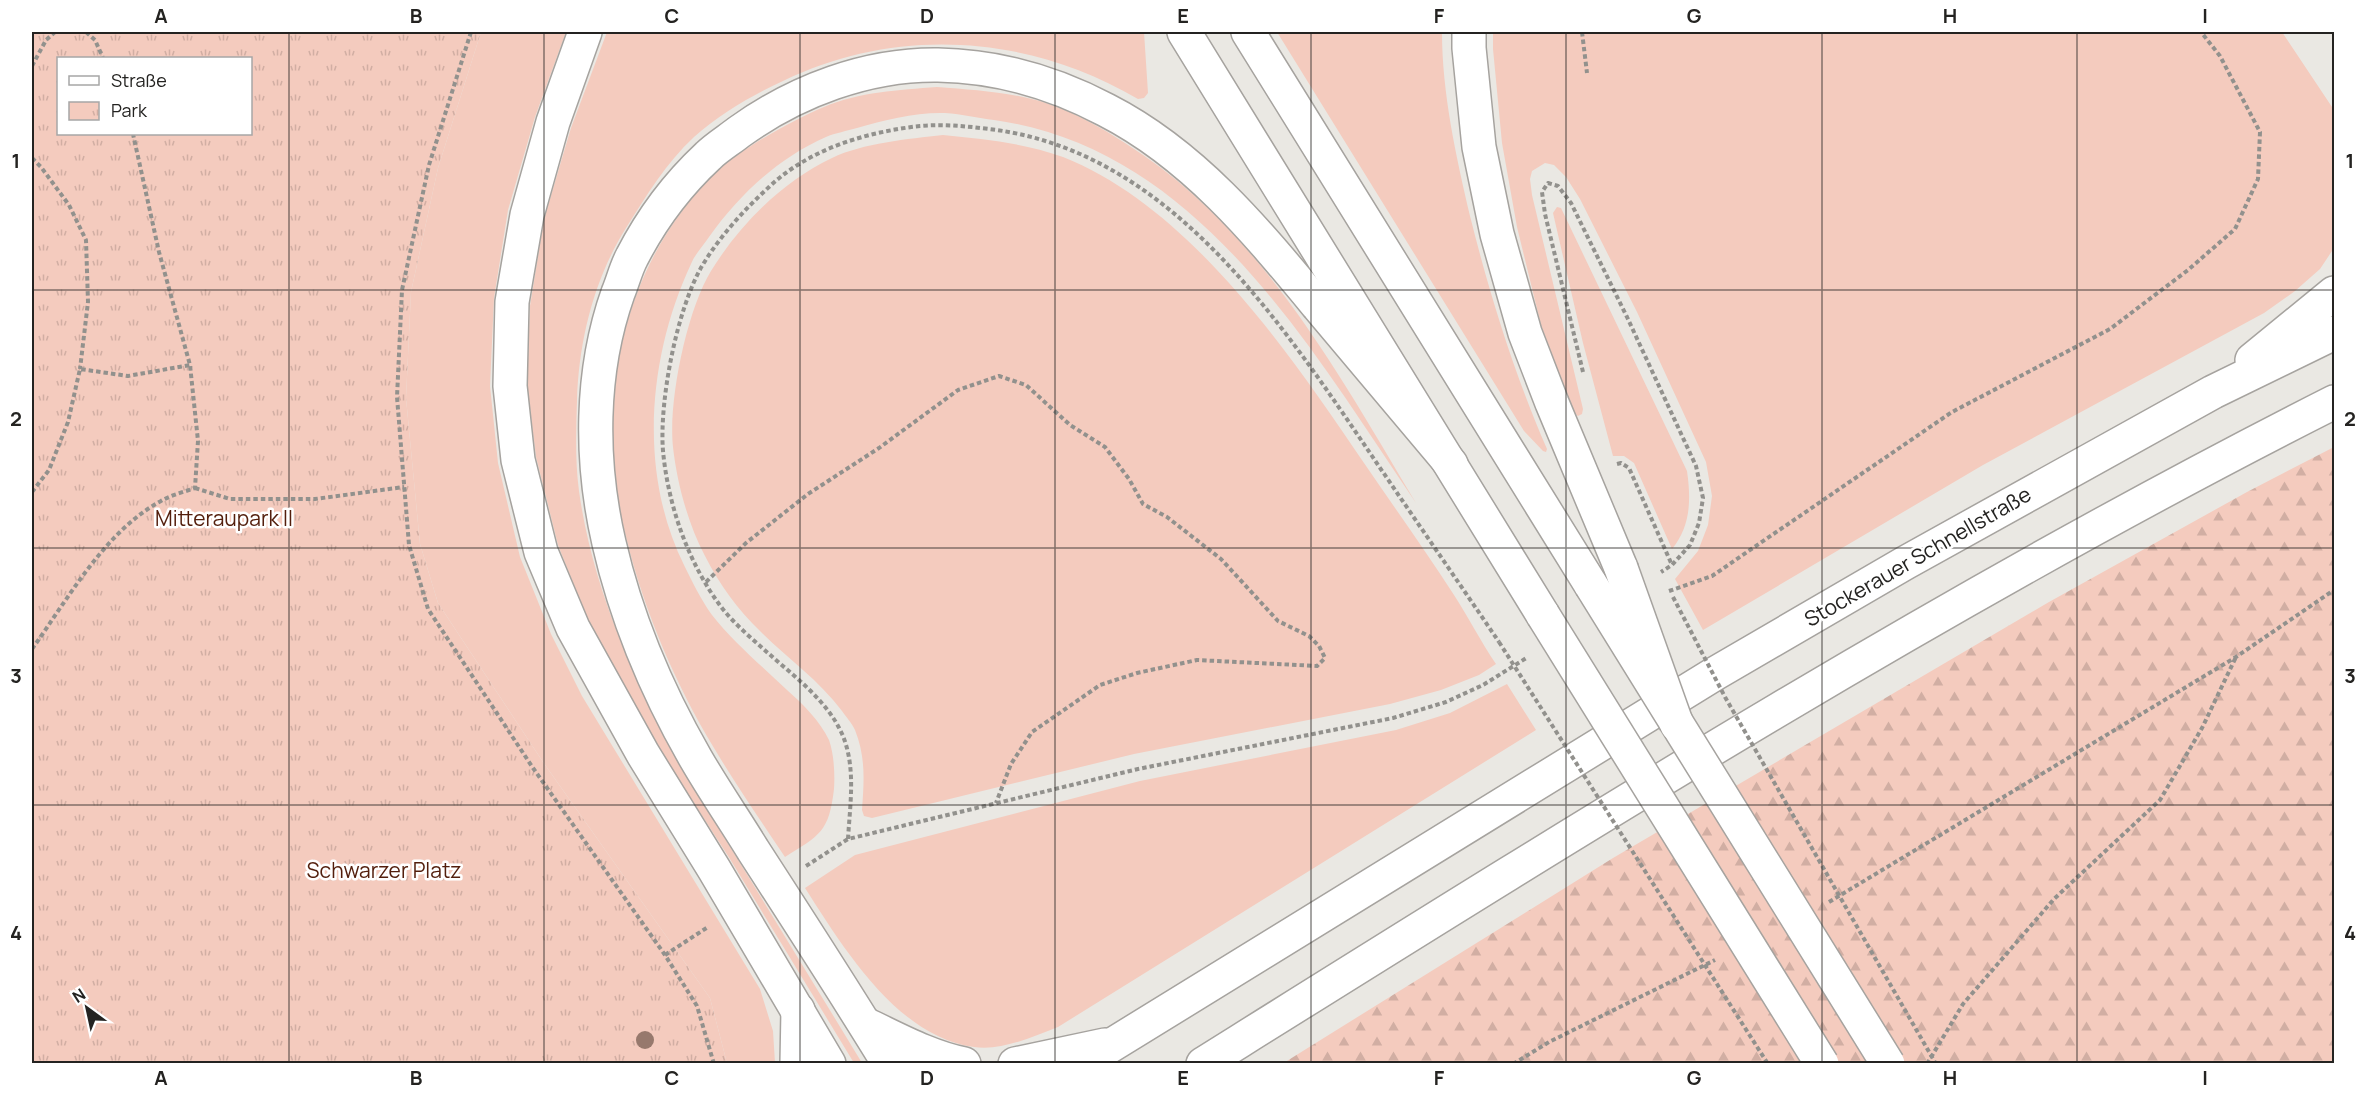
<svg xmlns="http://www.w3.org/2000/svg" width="2366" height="1095" font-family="Manrope,sans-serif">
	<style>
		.grass { fill: #f4cbbe }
		.forest { fill: url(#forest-firs) }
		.park { fill: url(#park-tufts); fill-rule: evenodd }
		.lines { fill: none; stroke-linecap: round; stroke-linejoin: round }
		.primary-casing { stroke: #a6a39f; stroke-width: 36 }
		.highway-casing { stroke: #a6a39f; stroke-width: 36 }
		.path { stroke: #92918d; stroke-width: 4; stroke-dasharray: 4.5 3; stroke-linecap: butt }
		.primary { stroke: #fff; stroke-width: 33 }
		.highway { stroke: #fff; stroke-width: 33 }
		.primary-bridge-casing { stroke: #a6a39f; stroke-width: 36; stroke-linecap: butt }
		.highway-bridge-casing { stroke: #a6a39f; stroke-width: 36; stroke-linecap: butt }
		.path-bridge { stroke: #92918d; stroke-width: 4; stroke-dasharray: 4.5 3; stroke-linecap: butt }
		.primary-bridge { stroke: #fff; stroke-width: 33 }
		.highway-bridge { stroke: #fff; stroke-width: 33 }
		.tree { fill: #97796d }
		.grid { fill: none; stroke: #242321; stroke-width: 1.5; stroke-opacity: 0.55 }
		.labels { text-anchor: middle; stroke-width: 5; stroke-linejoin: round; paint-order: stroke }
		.park-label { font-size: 21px; fill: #531e0c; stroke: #fff }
		.street-label { font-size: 21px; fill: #242321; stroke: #fff }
		.neatline { fill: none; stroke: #242321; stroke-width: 2 }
		.grid-label { font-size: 20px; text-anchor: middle; font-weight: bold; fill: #242321 }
	</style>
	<defs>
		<pattern id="forest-firs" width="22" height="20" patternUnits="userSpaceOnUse" patternTransform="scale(1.5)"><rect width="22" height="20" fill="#f4cbbe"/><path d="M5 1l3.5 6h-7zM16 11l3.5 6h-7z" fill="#d1aea3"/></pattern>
		<pattern id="park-tufts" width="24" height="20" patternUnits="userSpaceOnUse" patternTransform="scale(1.5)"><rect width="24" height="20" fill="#f4cbbe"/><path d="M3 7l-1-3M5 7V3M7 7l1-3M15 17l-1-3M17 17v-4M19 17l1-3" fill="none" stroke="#d1aea3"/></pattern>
	</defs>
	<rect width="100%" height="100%" fill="#eae8e3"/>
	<!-- grass -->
	<g class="grass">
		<path d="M481 32H566L535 117 508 210 494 298 490 386 498 463 520 557 551 634 582 696 760 989 773 1031 775 1063H727L710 998 543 762 438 603 420 544 406 398 411 292 438 168Z"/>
		<path d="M607 32H1144L1148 93 1144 98 1138 99C1030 35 897 25 783 81 752 95 720 114 694 137 666 163 646 196 626 228 594 279 579 340 577 400 576 430 575 461 579 491 598 627 669 748 740 863 781 930 822 997 862 1063H854L730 859 657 746 617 676 587 618 558 545 536 457 527 384 530 306 544 219 571 128Z"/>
		<path d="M1277 32H1442C1442 93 1456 156 1470 216 1490 296 1514 373 1547 449L1546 452 1543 451 1524 431Z"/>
		<path d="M1493 32H2282L2334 110V248L2320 269 2295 291 2264 313 1983 465 1703 630 1675 579 1698 551 1708 525 1712 496 1706 462 1637 312 1580 199 1566 177 1554 165 1545 163 1532 171 1530 179 1532 195 1583 409 1582 414 1578 416 1574 413 1541 325 1517 227 1502 143 1493 49Z"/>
		<path d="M937 87C974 90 1013 92 1049 104 1075 113 1102 128 1125 143 1259 227 1337 371 1416 503 1311 349 1198 148 994 120 978 118 962 114 945 113 917 112 884 120 857 128 847 131 835 133 826 137 778 158 739 195 709 237 703 246 695 254 691 264 648 356 638 472 684 565 692 581 701 600 712 615 733 642 762 666 787 690 803 704 820 721 829 740 834 754 835 774 834 789 829 832 820 835 785 857 761 821 736 785 714 748 676 685 645 613 627 541 592 410 619 262 721 168 744 147 795 119 824 107 859 92 899 90 937 87Z"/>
		<path d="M943 135C984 139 1024 143 1063 157 1190 207 1290 354 1364 463 1394 507 1425 550 1454 595 1469 618 1481 642 1496 664L1479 675 1441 690 1390 704 1134 754 872 818 864 816 862 810C864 781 866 758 855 730 852 723 846 717 842 711 819 680 788 659 761 632 737 609 720 585 705 556 688 524 677 483 673 447 668 401 687 310 711 271 740 224 782 182 832 158 863 143 908 139 943 135Z"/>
		<path d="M1557 207 1561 208 1687 471C1691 499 1691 526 1672 549L1634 463 1624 456H1613L1583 343 1553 213Z"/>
		<path d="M1507 684 1536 730 1058 1027C1032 1037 1002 1051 974 1047 897 1037 843 947 805 888L855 855 1140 781 1396 730 1450 713Z"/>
	</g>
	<!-- forest -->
	<path class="forest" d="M2334 447V1063L1282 1064 1613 858 2049 602 2247 492Z"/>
	<!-- park -->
	<path class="park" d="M32 32H481L438 168 411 292 406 398 420 544 438 603 543 762 710 998 727 1063H32ZM58 58H250V134H58Z"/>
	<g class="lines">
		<defs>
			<g id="primary">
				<path d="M1184 32 1543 615"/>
				<path d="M1248 32 1591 585"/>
			</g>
			<g id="highway">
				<path d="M585 32 553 122 527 215 512 302 510 386 518 460 541 552 573 628 643 754 714 869 829 1064"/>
				<path d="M1469 32V48L1479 147 1497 234 1525 333 1552 403 1621 568"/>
				<path d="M2252 360 2334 293"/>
				<path d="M865 1024C897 1039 929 1057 964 1064"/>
				<path d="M797 1064 798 1010"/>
				<path d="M889 1064C845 992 799 921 753 850 734 819 714 790 696 759 658 693 626 617 609 543 590 461 590 372 618 293 623 281 626 268 632 257 651 220 678 184 708 156 717 147 729 140 739 132 796 91 867 64 938 65 997 66 1055 83 1106 110 1194 155 1257 232 1319 307 1363 359 1407 411 1451 464"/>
				<path d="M1015 1064 1105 1045"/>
				<path d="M1081 1064 1716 673 1905 563 2213 392 2334 333"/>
				<path d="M1203 1064C1574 832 1944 599 2334 402"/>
			</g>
		</defs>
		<!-- primary casing -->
		<use href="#primary" class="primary-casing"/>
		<!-- highway casing -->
		<use href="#highway" class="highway-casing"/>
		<!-- path -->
		<g class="path">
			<path d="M86 32 95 40 103 58"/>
			<path d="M471 32 429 165 402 290 397 397 409 545 428 609 533 768 665 955 697 1006 714 1064"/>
			<path d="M1582 32 1587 73"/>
			<path d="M32 66 46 40 55 32"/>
			<path d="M32 158 41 167 69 205 86 240 88 302 80 369"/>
			<path d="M1583 372 1545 214 1542 192 1548 183 1558 186 1571 203 1627 317 1696 466 1703 498 1699 523 1690 545 1672 565 1661 572"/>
			<path d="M1617 464 1621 463 1629 468 1672 565"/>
			<path d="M195 488 230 499H315L404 487"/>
			<path d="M32 492 49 470 68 422 80 369 128 376 190 365"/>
			<path d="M706 582 746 543 808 494 879 448 958 390 999 376 1026 385 1070 425 1105 447 1129 479 1143 504 1167 517 1221 559 1278 621 1309 636 1319 646 1325 658 1317 666 1197 660 1137 673 1100 685 1032 732 1011 764 996 803"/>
			<path d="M1669 591 1712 576 1952 412 2110 329 2188 270 2235 229 2258 179 2260 132 2220 56 2201 32"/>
			<path d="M32 649C68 599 105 531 161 501 171 495 184 492 195 488L198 441 190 365 159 252 133 134"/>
			<path d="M848 839C850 804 856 769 843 736 828 701 796 678 768 653 751 638 732 622 719 604 687 560 668 504 663 451 659 401 677 309 702 266 720 236 744 210 769 187 809 149 866 132 920 126 943 124 965 126 989 129 1168 150 1279 319 1372 456 1414 518 1457 580 1499 642"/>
			<path d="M806 866 848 839 1138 769 1393 718 1446 702 1483 685 1528 657"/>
			<path d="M1829 902 2236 657 2334 590"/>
			<path d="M665 955 708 927"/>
			<path d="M1513 1064 1549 1042 1715 960"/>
			<path d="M1927 1064 1963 1004 2054 899 2160 800 2202 728 2236 657"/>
		</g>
		<!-- primary -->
		<use href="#primary" class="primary"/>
		<!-- highway -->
		<use href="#highway" class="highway"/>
		<defs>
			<g id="primary-bridge">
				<path d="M1591 585 1888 1064"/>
				<path d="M1543 615 1822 1064"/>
			</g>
			<path id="highway-bridge" d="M1621 568 1677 725"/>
		</defs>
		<!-- primary-bridge casing -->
		<use href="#primary-bridge" class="primary-bridge-casing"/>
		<!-- highway-bridge casing -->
		<use href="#highway-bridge" class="highway-bridge-casing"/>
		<!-- path-bridge -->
		<g class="path-bridge">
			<path d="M1673 597 1725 697 1936 1064"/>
			<path d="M1499 642 1768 1064"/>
		</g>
		<!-- primary-bridge -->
		<use href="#primary-bridge" class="primary-bridge"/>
		<!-- highway-bridge -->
		<use href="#highway-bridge" class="highway-bridge"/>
	</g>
	<!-- trees -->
	<circle class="tree" cx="645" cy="1040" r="9"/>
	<!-- grid -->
	<path class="grid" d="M289 32V1064M544 32V1064M800 32V1064M1055 32V1064M1311 32V1064M1566 32V1064M1822 32V1064M2077 32V1064M32 290H2334M32 548H2334M32 805H2334"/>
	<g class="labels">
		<!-- park labels -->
		<g class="park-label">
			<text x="224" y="526">Mitteraupark II</text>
			<text x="384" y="878">Schwarzer Platz</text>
		</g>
		<!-- street labels -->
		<g class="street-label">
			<text transform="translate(1918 557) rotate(-30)" y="7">Stockerauer Schnellstraße</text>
		</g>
	</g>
	<!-- border -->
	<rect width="2366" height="1095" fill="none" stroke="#ffffff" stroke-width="66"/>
	<!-- legend -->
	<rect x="57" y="57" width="195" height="78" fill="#ffffff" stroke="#a7a7a6" stroke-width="1.5"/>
	<rect x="69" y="76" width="30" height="9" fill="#ffffff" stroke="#a7a7a6" stroke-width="1.5"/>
	<text x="111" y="87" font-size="18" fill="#242321">Straße</text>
	<rect x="69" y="102" width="30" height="18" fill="url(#park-tufts)" stroke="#a7a7a6" stroke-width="1.5"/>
	<text x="111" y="117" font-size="18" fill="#242321">Park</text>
	<!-- north arrow -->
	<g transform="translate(87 1008) rotate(327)" stroke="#ffffff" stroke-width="4.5" paint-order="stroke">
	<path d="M0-4.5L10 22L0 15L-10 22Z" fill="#242321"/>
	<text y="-9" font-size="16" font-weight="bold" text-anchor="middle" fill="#242321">N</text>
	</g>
	<rect x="33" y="33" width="2300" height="1029" class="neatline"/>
	<g class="grid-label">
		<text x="161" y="23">A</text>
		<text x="416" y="23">B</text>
		<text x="672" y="23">C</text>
		<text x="927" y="23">D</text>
		<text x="1183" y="23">E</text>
		<text x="1439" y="23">F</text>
		<text x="1694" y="23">G</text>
		<text x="1950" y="23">H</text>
		<text x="2205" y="23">I</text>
		<text x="16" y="168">1</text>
		<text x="2350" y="168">1</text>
		<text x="16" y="426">2</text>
		<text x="2350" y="426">2</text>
		<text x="16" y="683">3</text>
		<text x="2350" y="683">3</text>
		<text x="16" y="940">4</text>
		<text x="2350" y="940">4</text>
		<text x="161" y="1085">A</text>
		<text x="416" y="1085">B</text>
		<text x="672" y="1085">C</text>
		<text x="927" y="1085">D</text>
		<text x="1183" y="1085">E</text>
		<text x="1439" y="1085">F</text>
		<text x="1694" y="1085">G</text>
		<text x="1950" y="1085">H</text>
		<text x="2205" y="1085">I</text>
	</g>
</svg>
